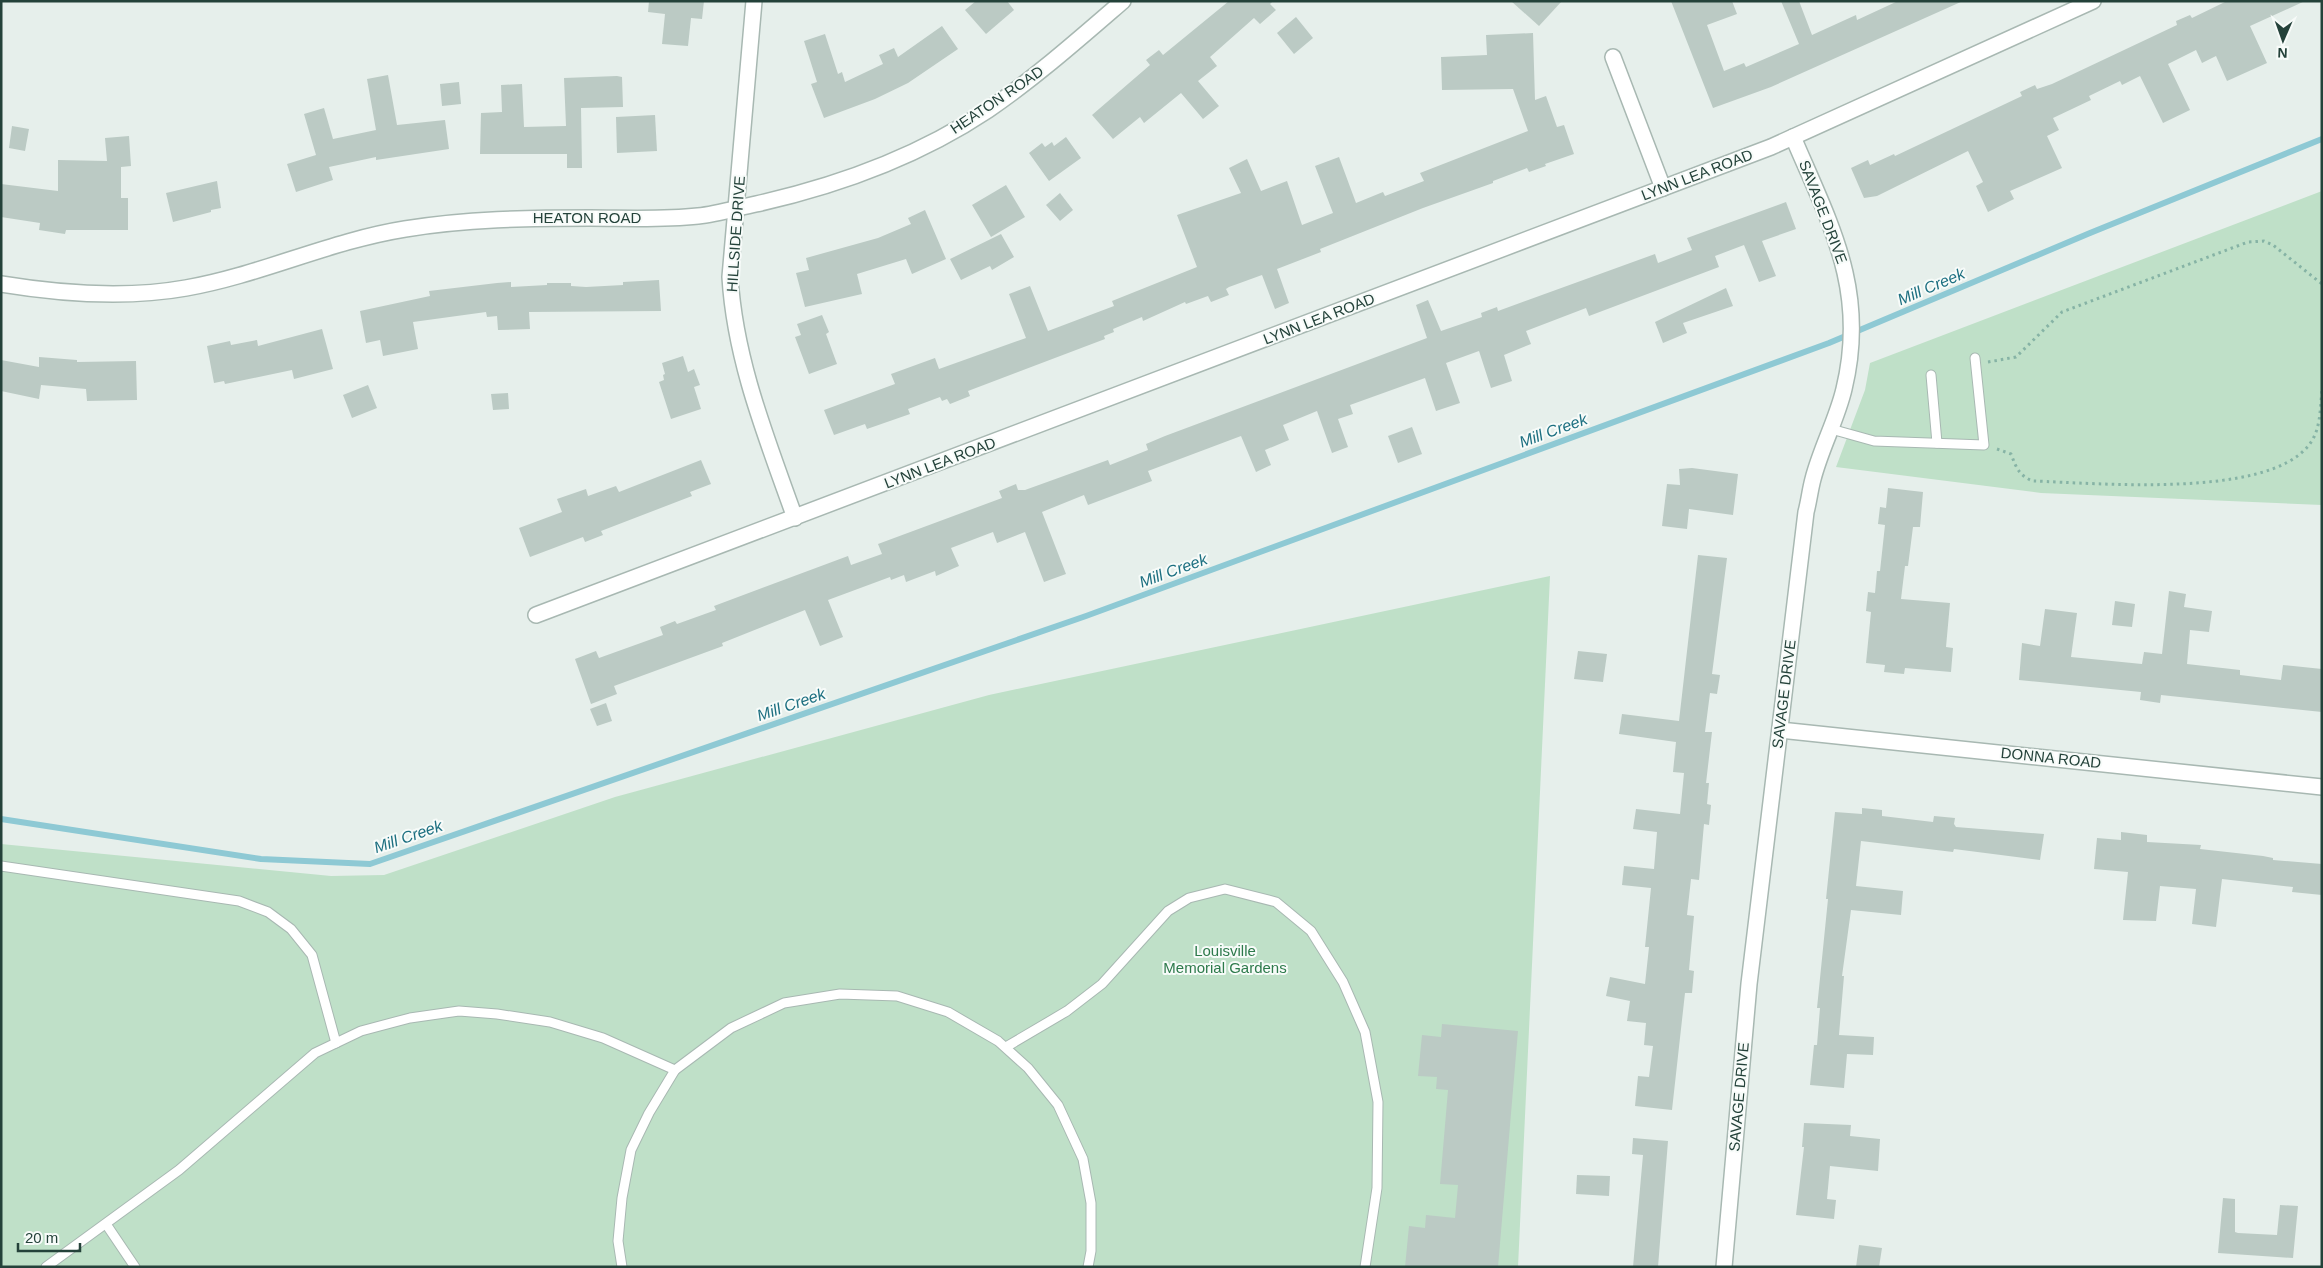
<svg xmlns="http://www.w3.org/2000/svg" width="2323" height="1268" font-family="Arial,sans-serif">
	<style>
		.green { fill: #bfe0c8 }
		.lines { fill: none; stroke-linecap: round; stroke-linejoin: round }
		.stream { stroke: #8ec9d4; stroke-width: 6 }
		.building { fill: #bbcac4 }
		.lane-casing { stroke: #a8b8b2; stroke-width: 11 }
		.street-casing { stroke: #a8b8b2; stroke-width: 18 }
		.path { stroke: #86b3a5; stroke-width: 3; stroke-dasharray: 2.5 4; stroke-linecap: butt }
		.lane { stroke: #fff; stroke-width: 9 }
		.street { stroke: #fff; stroke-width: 15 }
		.labels { text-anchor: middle; stroke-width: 4; stroke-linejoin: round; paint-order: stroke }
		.street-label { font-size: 15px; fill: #24423a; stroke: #f7fbf9 }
		.park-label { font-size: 15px; fill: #2d7a4b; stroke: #f7fbf9 }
		.water-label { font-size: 16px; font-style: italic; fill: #1c6f80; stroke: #f7fbf9 }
	</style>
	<rect width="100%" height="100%" fill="#e6efeb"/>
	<!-- green -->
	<g class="green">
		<path d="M2322 191V505L2041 493 1836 467 1865 390 1870 363Z"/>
		<path d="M1550 576 1518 1267H1V844L331 876 384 875 615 797 989 695Z"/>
	</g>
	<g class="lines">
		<!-- stream -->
		<path class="stream" d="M1 819 261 859 370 864 1086 616 1829 343 2090 233 2322 139"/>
	</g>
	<!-- building -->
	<g class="building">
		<path d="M649 1H704L702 19 691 18 688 46 662 44 665 14 648 12Z"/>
		<path d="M976 1H1007L1014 10 986 34 965 10Z"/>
		<path d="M1229 1H1273L1270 4 1276 10 1260 24 1254 18 1210 57 1217 66 1198 81 1219 106 1203 119 1181 93 1144 123 1140 117 1113 139 1092 115 1150 65 1146 60 1159 50 1163 55Z"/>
		<path d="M1511 1H1562L1539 26Z"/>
		<path d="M1671 1H1732L1737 14 1707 25 1724 71 1744 63 1746 67 1799 44 1781 1H1799L1812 35 1856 15 1857 20 1898 1H1963L1771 87 1713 108Z"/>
		<path d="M2227 1H2305L2250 26 2267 63 2227 81 2216 56 2202 63 2196 50 2168 64 2190 110 2163 123 2140 76 2122 85 2120 81 2089 96 2091 100 2053 118 2059 130 2047 136 2062 168 2010 191 2014 199 1988 212 1976 186 1983 182 1968 151 1877 196 1864 198 1851 168 1868 160 1870 165 1894 154 1895 156 2022 96 2020 92 2035 85 2037 89 2052 84 2177 25 2176 21 2190 15 2192 18Z"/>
		<path d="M1296 17 1313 38 1294 54 1277 33Z"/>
		<path d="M942 26 958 49 908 83 875 99 824 118 811 84 817 82 804 41 825 34 838 74 842 72 845 82 883 64 879 55 894 48 898 57Z"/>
		<path d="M1533 33 1535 100 1546 96 1557 127 1564 125 1574 154 1545 164 1546 166 1529 172 1527 168 1493 181V183L1423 208 1320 249 1321 252 1277 269 1289 303 1275 309 1262 275 1229 287 1226 289 1229 295 1211 302 1208 296 1186 304 1185 302 1143 321 1142 317 1113 329 1114 332 1104 336 1105 339 968 391 970 396 950 404 947 399 942 401 940 397 908 409 910 414 867 429 865 424 834 435 824 410 895 384 891 374 935 358 939 369 1026 338 1009 294 1030 286 1048 331 1114 306 1112 301 1197 267 1177 215 1241 193 1229 168 1247 159 1261 191 1287 181 1302 225 1333 213 1315 166 1339 157 1356 203 1383 192 1385 196 1424 181 1420 173 1528 131 1513 89 1442 90 1441 57 1487 55 1486 35Z"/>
		<path d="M388 75 397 125 445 120 449 149 376 160V157L329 167 333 180 296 192 287 164 316 155 304 114 324 108 333 139 376 130 367 79Z"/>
		<path d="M617 76 622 77 623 107 581 108 582 168H567V154H480L481 113 502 112 501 85 522 84 524 127 566 126 564 78Z"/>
		<path d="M459 82 461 104 442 106 440 84Z"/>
		<path d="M655 115 657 151 617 153 616 117Z"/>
		<path d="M12 126 29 129 25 151 9 148Z"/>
		<path d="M129 136 131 166 121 167V198H128V230H66L65 234 39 230 40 223 1 217V184L58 191V160L107 161 105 138Z"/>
		<path d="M1066 137 1081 158 1049 181 1029 153 1042 143 1045 147 1052 142 1054 146Z"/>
		<path d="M217 181 221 208 211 210V212L173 222 166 193Z"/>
		<path d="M1006 185 1025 217 991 237 972 205Z"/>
		<path d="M1060 193 1073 210 1060 221 1046 205Z"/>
		<path d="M1786 202 1796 229 1762 241 1776 276 1759 282 1744 245 1715 256 1719 267 1589 316 1586 308 1526 331 1531 344 1504 355 1512 381 1491 388 1479 351 1446 363 1460 403 1436 411 1425 378 1350 405 1353 414 1338 419 1348 447 1332 453 1317 411 1283 425 1289 440 1265 450 1271 465 1256 472 1241 436 1148 471 1152 481 1088 505 1084 495 1042 512 1066 574 1044 582 1025 532 997 543 993 532 951 548 959 566 936 576 935 571 906 582 904 575 891 580 890 577 828 600 843 637 820 646 805 610 722 643 723 646 614 686 617 694 591 704 575 659 596 651 599 658 663 635 660 627 675 621 677 624 716 610 714 606 848 556 851 565 882 554 878 544 1002 498 999 491 1016 484 1018 490H1025L1108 460 1110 465 1148 450 1146 444 1165 436 1427 338 1416 305 1428 300 1441 331 1482 317 1481 313 1497 307 1498 311 1655 254 1658 263 1692 250 1687 238Z"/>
		<path d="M925 210 946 259 912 274 906 259 857 274 862 294 805 307 796 273 809 270 806 258 878 238 911 224 908 218Z"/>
		<path d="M1001 234 1014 257 992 270 990 266 961 280 950 259Z"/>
		<path d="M659 280 661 311 529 312 530 329 498 330 497 316 487 317 486 312 413 322 418 349 383 356 380 340 366 343 360 311 430 296 429 291 497 283 511 282V287L547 285V283H571V286L586 287 623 285V282Z"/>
		<path d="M1726 288 1733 306 1683 323 1687 333 1663 343 1655 322Z"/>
		<path d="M822 315 829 332 826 334 837 364 809 374 795 337 801 335 797 324Z"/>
		<path d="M322 329 333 369 294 379 292 370 225 384 224 381 214 383 207 346 230 341 231 345 257 340 258 346Z"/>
		<path d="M683 356 688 372 694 369 700 385 694 387 701 409 671 419 659 382 664 380 663 375 665 374 662 363Z"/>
		<path d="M39 357 77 360V362L136 361 137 400 87 401 86 389 41 385 39 399 1 391V360L39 367Z"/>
		<path d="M368 385 377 408 352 418 343 395Z"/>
		<path d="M508 393 509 409 493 410 491 394Z"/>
		<path d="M1412 427 1422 454 1398 463 1388 436Z"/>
		<path d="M701 460 711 484 690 492 692 496 601 531 603 535 585 542 583 537 530 557 519 528 562 512 557 499 586 489 588 496 616 486 619 492Z"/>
		<path d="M1692 468 1738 474 1733 515 1689 509 1687 529 1662 526 1667 484 1680 485 1679 469Z"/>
		<path d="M1888 488 1923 492 1920 527H1913L1908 566H1905L1901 599 1950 603 1946 647 1953 648 1951 672 1905 668 1904 674 1884 672 1885 665 1866 663 1871 612 1866 611 1868 592 1875 593 1877 571H1880L1885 525 1878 524 1880 507 1886 508Z"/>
		<path d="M1698 555 1727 558 1712 674 1720 675 1717 694 1710 693 1705 732H1712L1706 783H1709L1707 804 1711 805 1709 825 1704 824 1699 880 1691 879 1687 915 1694 916 1689 970 1694 971 1692 993H1685L1672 1110 1635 1106 1638 1076 1649 1077 1653 1046 1644 1045 1646 1023 1627 1021 1630 1001 1606 996 1610 977 1645 984 1649 947H1645L1651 888 1622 885 1624 866 1654 869 1657 832 1633 829 1636 809 1680 814 1684 773 1673 772 1676 742 1619 734 1622 714 1679 721Z"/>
		<path d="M2169 591 2186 594 2184 607 2212 611 2209 632 2190 630 2187 664 2240 670V675L2281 680 2283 665 2322 669V712L2161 695 2160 703 2140 700 2141 692 2019 680 2022 643 2040 646 2045 609 2077 613 2071 657 2142 664 2144 652 2162 654Z"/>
		<path d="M2115 601 2135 604 2132 627 2112 625Z"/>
		<path d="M1578 651 1607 654 1603 682 1574 679Z"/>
		<path d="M606 703 612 721 597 726 590 709Z"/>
		<path d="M1862 808 1882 810V816L1933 822 1934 816 1955 818 1954 824 1956 827 2044 834 2040 860 1954 849 1953 852 1861 841 1856 886 1903 891 1901 915 1851 910 1842 976H1844L1839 1035 1874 1037 1873 1055 1847 1054 1844 1088 1810 1085 1814 1045H1817L1820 1008H1817L1828 899H1826L1835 812 1862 814Z"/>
		<path d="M2121 832 2147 835V842L2201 845 2200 849 2263 856 2273 858V860L2322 864V895L2292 892 2293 887 2222 879 2216 927 2192 924 2196 889 2160 886 2156 921 2123 920 2128 872 2094 869 2097 838 2121 840Z"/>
		<path d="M1442 1024 1518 1031 1498 1267H1405L1409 1226 1425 1228 1426 1215 1455 1218 1458 1185 1440 1184 1448 1090 1436 1089 1437 1077 1418 1076 1422 1035 1441 1037Z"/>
		<path d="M1804 1123 1851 1125 1850 1136 1880 1139 1878 1171 1830 1166 1827 1199 1836 1200 1834 1219 1796 1215 1804 1147H1802Z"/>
		<path d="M1633 1138 1668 1141 1658 1267H1633L1643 1155 1632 1154Z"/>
		<path d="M1577 1175 1610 1176 1609 1196 1576 1194Z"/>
		<path d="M2223 1198 2235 1199V1232L2238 1233 2277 1235 2280 1205 2298 1206 2293 1258 2218 1253Z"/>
		<path d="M1859 1245 1882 1248 1879 1267H1856Z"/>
	</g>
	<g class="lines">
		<defs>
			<g id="lane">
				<path d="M1931 375 1937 443"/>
				<path d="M1831 429 1874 441 1984 445 1975 358"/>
				<path d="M1 866 239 901 268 912 291 929 312 955 336 1043"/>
				<path d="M1006 1047 1067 1011 1102 984 1168 911 1189 898 1225 889 1276 902 1311 931 1343 982 1365 1032 1378 1102 1377 1188 1365 1267"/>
				<path d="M106 1224 135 1267"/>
				<path d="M46 1267 179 1170 315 1053 361 1031 410 1018 459 1011 497 1014 550 1022 603 1038 675 1070"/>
				<path d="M622 1267 618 1241 622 1198 631 1150 649 1113 675 1070 731 1028 784 1003 840 994 897 996 948 1012 998 1041 1028 1068 1058 1105 1083 1159 1091 1203V1251L1088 1267"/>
			</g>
			<g id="street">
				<path d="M754 1 730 277C735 361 767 439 795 518"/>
				<path d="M1613 57 1663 188"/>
				<path d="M1 284C62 294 125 299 186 288 260 275 330 241 405 229 466 219 528 218 590 218 625 218 662 220 698 216 717 214 737 208 756 204 837 186 919 156 988 110 1036 77 1079 39 1123 1"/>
				<path d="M536 615 1771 147 2093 1"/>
				<path d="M1780 730 2322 787"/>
				<path d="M1724 1267 1749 984 1806 512C1809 501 1810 490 1813 479 1821 448 1837 419 1844 389 1868 290 1830 224 1793 137"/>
			</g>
		</defs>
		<!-- lane casing -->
		<use href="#lane" class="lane-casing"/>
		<!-- street casing -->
		<use href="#street" class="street-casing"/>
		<!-- path -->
		<g class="path">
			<path d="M1988 362 2016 357 2062 312 2248 242 2264 241 2273 245 2322 284"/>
			<path d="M1997 449 2011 454C2016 467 2019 476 2033 481 2097 483 2267 499 2309 445 2321 430 2320 408 2322 390"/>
		</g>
		<!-- lane -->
		<use href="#lane" class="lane"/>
		<!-- street -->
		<use href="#street" class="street"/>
	</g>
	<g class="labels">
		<!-- street labels -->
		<g class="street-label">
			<text transform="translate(997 100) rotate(-34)" y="5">HEATON ROAD</text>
			<text transform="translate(1697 175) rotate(-21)" y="5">LYNN LEA ROAD</text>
			<text transform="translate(1823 212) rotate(69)" y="5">SAVAGE DRIVE</text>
			<text x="587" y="223">HEATON ROAD</text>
			<text transform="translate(736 234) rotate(-86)" y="5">HILLSIDE DRIVE</text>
			<text transform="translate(1319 319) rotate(-21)" y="5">LYNN LEA ROAD</text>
			<text transform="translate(940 463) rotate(-21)" y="5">LYNN LEA ROAD</text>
			<text transform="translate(1784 694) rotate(-83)" y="5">SAVAGE DRIVE</text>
			<text transform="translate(2051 758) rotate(6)" y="5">DONNA ROAD</text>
			<text transform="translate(1739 1097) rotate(-85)" y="5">SAVAGE DRIVE</text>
		</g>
		<!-- park labels -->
		<g class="park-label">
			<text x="1225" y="956">Louisville<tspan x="1225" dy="17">Memorial Gardens</tspan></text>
		</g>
		<!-- water labels -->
		<g class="water-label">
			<text transform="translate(1931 286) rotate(-23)" y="6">Mill Creek</text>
			<text transform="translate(1553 430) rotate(-20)" y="6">Mill Creek</text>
			<text transform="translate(1173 570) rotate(-20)" y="6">Mill Creek</text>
			<text transform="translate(791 704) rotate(-19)" y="6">Mill Creek</text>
			<text transform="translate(408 836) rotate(-19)" y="6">Mill Creek</text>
		</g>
	</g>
	<!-- border -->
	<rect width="2323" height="1268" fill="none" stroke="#24423a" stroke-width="5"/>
	<!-- north arrow -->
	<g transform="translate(2283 40) rotate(182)" stroke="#f7fbf9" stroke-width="4" paint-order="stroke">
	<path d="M0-4L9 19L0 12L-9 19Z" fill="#24423a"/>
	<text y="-8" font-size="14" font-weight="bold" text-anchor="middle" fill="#24423a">N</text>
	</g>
	<!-- scale -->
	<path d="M18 1243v8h62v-8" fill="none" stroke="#24423a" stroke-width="2.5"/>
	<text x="25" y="1243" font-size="15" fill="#24423a" stroke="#f7fbf9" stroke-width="4" paint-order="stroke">20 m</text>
</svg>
